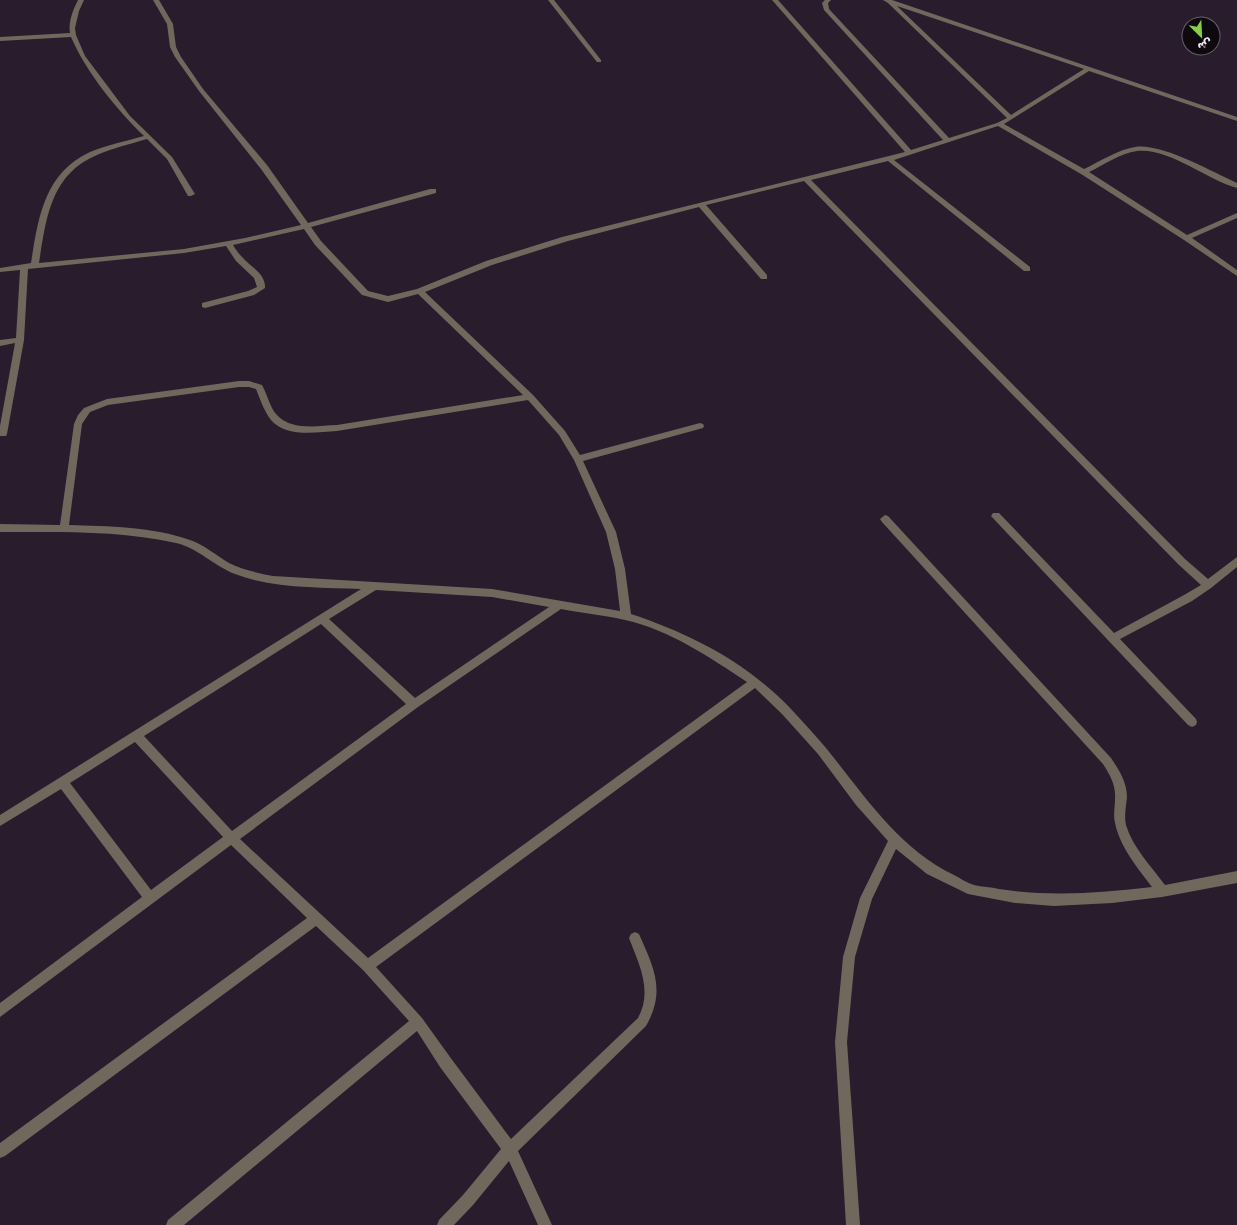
<svg xmlns="http://www.w3.org/2000/svg" width="1237" height="1225" font-family="'DejaVu Sans','Noto Sans Arabic',sans-serif">
	<style>
		.lines { fill: none; stroke-linecap: round; stroke-linejoin: round }
		.minor { fill: #70685c; fill-rule: evenodd }
	</style>
	<rect width="100%" height="100%" fill="#291c2c"/>
	<g class="lines">
		<!-- minor -->
		<g class="minor">
			<path d="M78 0H84L79 11 75 28 76 35 85 56 130 116 172 157 195 194 191 196H188L167 159 147 139C130 144 113 148 97 155 51 174 46 218 39 263L184 249 245 238 301 225 261 169 199 91 175 57 170 47 167 24 153 0H159L173 24 176 47 181 57 203 89 267 165 308 223 430 189H436V193L311 227 321 241 368 291 388 296 417 289 486 261 562 237 905 152 772 0H778L911 150 943 140 824 10 822 3 825 0H831L828 3 829 9 949 138 997 123 1007 118 888 3 883 0H892L1237 117V121L1089 71 1004 124 1084 169C1101 161 1117 150 1135 147 1162 143 1212 172 1237 183V188C1207 180 1170 148 1137 151 1120 153 1104 165 1089 172L1187 235 1237 213V218L1192 238 1237 270V276L1184 240 1081 174 998 126 894 160 1030 267V271H1024L888 161 811 180 1185 559 1208 579 1237 557V567L1211 588 1192 601 1120 639 1196 719 1197 722 1196 725 1192 727 1188 725 991 516 993 513H999L1114 633 1184 595 1201 585 1179 565 804 181 706 205 767 275V279H761L699 207 568 241 492 265 425 292 533 395 565 431 580 455 700 423 703 424 704 426 703 428 583 461 616 532 625 569 631 614C691 634 746 662 791 709 803 722 815 735 826 748 865 796 898 848 954 875 960 878 967 883 974 885 982 887 991 887 999 889 1050 897 1101 893 1152 887 1137 867 1120 847 1115 823 1113 815 1115 807 1115 799 1116 785 1110 775 1103 764L882 522 880 519 885 515 888 516 1111 758C1119 770 1127 782 1127 797 1126 807 1124 816 1126 825 1133 848 1151 866 1165 885L1237 871V883L1162 897 1112 903 1054 906 1015 903 968 894 927 874 896 849 872 899 855 957 847 1042 860 1225H846L835 1042 843 957 860 898 888 841 856 805 818 754 782 714 755 688 376 967 422 1018 450 1057 511 1139 638 1018C653 991 639 964 629 938L631 934 635 932 639 934C654 968 666 991 646 1026L518 1151 552 1225H538L509 1161 473 1205 454 1225H437L439 1220 463 1195 501 1149 440 1067 417 1031 184 1225H166L168 1220 409 1021 363 970 316 926 5 1156 0 1158V1143L307 918 231 845 0 1017V1003L142 897 61 789 0 826V815L361 589C320 587 274 589 235 574 214 566 198 548 176 543 119 530 58 532 0 532V524L60 525 74 424 78 415 84 408 107 399 239 381H249L262 385C266 392 268 400 272 408 285 432 314 426 337 425L523 395 418 294 388 302 362 295 315 245 304 229 233 245C236 250 239 254 243 258 251 267 266 274 265 288L254 295 205 308 202 307V303L248 291 257 287 254 278 236 261 226 246 184 253 28 269 24 340 7 434 6 436H0V426L15 343 0 346V340L16 338 20 270 0 272V268L31 263C38 219 44 173 90 152 107 145 126 141 144 136 117 110 86 72 71 37L0 41V37L70 33C68 22 73 10 78 0ZM897 6 1084 69 1011 115ZM239 387H249L256 389C260 399 264 411 271 420 286 438 317 432 337 431L528 400 559 435 574 460 606 532 615 569 620 611 492 589 273 576C258 573 243 570 229 563 216 555 204 545 190 540 154 527 107 526 69 525L82 424 90 412 108 405ZM376 590 492 597 549 607 415 698 329 619ZM561 609C582 613 604 615 625 620 670 630 709 657 747 682L368 958 240 839 418 707ZM321 624 406 704 232 831 144 736ZM135 742 223 837 151 890 70 783Z"/>
			<path d="M548 0H554L601 60V62H597Z"/>
		</g>
	</g>
	<!-- north arrow -->
	<g transform="translate(1201 36) rotate(156)"><circle r="19" fill="#0e090f" stroke="#68626a"/>
	<path d="M0-3L7 15L0 10L-7 15Z" fill="#88cf49"/>
	<text y="-6" font-size="11" font-weight="bold" text-anchor="middle" fill="#f0e7f2">ش</text>
	</g>
</svg>
